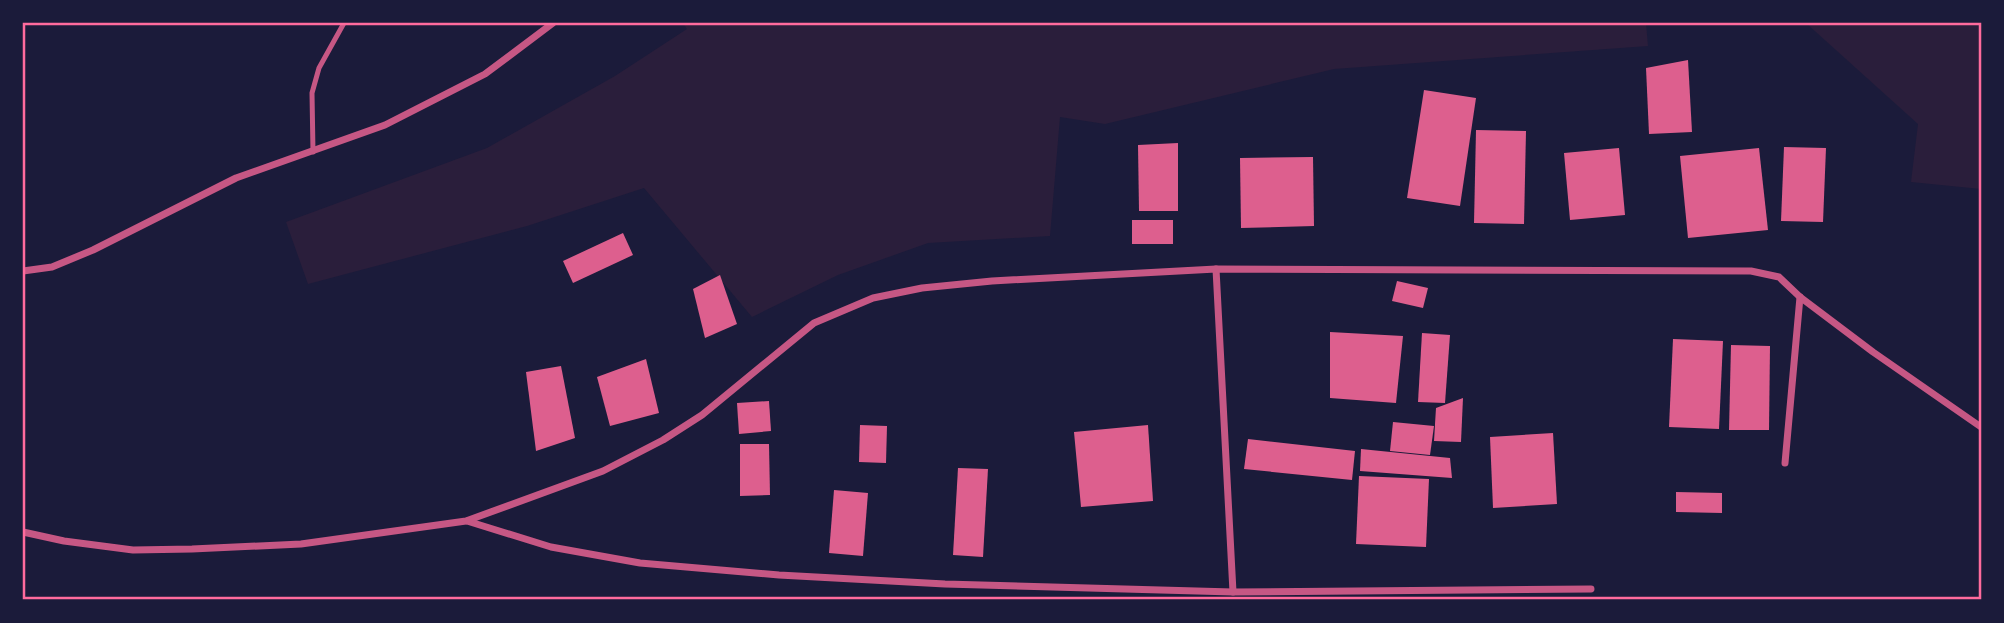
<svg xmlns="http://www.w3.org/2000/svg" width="2004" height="623" font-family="'Libre Baskerville',serif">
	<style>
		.green { fill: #2a1e3b }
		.building { fill: #dd5f8e }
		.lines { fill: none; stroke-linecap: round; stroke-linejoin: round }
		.service { stroke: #c65784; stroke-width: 5 }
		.minor { stroke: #c65784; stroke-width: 7 }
		.neatline { fill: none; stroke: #ff6b9d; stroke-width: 2.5 }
	</style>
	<rect width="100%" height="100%" fill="#1b1b3a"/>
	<!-- green -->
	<g class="green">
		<path d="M683 23H1646L1648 46 1334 69 1105 124 1060 117 1050 236 928 243 838 275 752 317 644 188 527 226 308 284 286 222 487 148 615 76 687 29Z"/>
		<path d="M1806 23H1981V189L1911 182 1918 124Z"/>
	</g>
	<!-- building -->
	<g class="building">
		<path d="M1688 60 1692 132 1649 134 1646 68Z"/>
		<path d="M1424 90 1476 98 1460 206 1407 198Z"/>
		<path d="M1476 130 1526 131 1524 224 1474 223Z"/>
		<path d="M1178 143V211H1139L1138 145Z"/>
		<path d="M1784 147 1826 148 1823 222 1781 221Z"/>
		<path d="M1619 148 1625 215 1570 220 1564 153Z"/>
		<path d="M1759 148 1768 230 1688 238 1680 156Z"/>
		<path d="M1313 157 1314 226 1241 228 1240 158Z"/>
		<rect x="1132" y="220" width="41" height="24"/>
		<path d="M623 233 633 255 573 283 563 261Z"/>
		<path d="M720 275 737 324 705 338 693 289Z"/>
		<path d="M1397 281 1428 288 1423 308 1392 301Z"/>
		<path d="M1330 332 1403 336 1396 403 1330 398Z"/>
		<path d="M1422 333 1450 335 1445 403 1418 402Z"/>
		<path d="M1673 339 1723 341 1719 429 1669 427Z"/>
		<path d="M1731 345 1770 346 1769 430H1729Z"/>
		<path d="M646 359 659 413 610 426 597 377Z"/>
		<path d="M561 366 575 438 536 451 526 372Z"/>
		<path d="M1463 398 1461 442 1434 441 1436 408Z"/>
		<path d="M769 401 771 431 739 434 737 403Z"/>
		<path d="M1393 422 1434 426 1430 455 1390 451Z"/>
		<path d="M860 425 887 426 886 463 859 462Z"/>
		<path d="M1148 425 1153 501 1081 507 1074 432Z"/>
		<path d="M1553 433 1557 504 1493 508 1490 437Z"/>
		<path d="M1248 439 1355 451 1352 480 1244 469Z"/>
		<path d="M740 444H769L770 495 740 496Z"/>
		<path d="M1361 449 1450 458 1452 478 1360 471Z"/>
		<path d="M958 468 988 469 983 557 953 555Z"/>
		<path d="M1359 476 1429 479 1426 547 1356 544Z"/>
		<path d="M834 490 868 493 863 556 829 553Z"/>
		<path d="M1676 492 1722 493V513L1676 512Z"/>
	</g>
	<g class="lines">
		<!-- service -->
		<path class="service" d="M313 152 312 93 319 68 344 23"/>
		<!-- minor -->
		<g class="minor">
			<path d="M1216 269 1233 592"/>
			<path d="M23 271 52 267 93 250 236 178 385 125 485 74 553 23"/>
			<path d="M1785 463 1800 297"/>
			<path d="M467 521 551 547 640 563 779 575 945 584 1233 592 1591 589"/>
			<path d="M23 532 64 541 133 550 192 549 301 544 466 521 603 471 663 440 702 415 814 323 873 298 922 288 992 281 1216 269 1751 271 1779 277 1800 297 1873 352 1981 427"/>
		</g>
	</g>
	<!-- border -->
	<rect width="2004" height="623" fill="none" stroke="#1b1b3a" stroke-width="49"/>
	<rect x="24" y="24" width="1956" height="574" class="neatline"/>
</svg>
